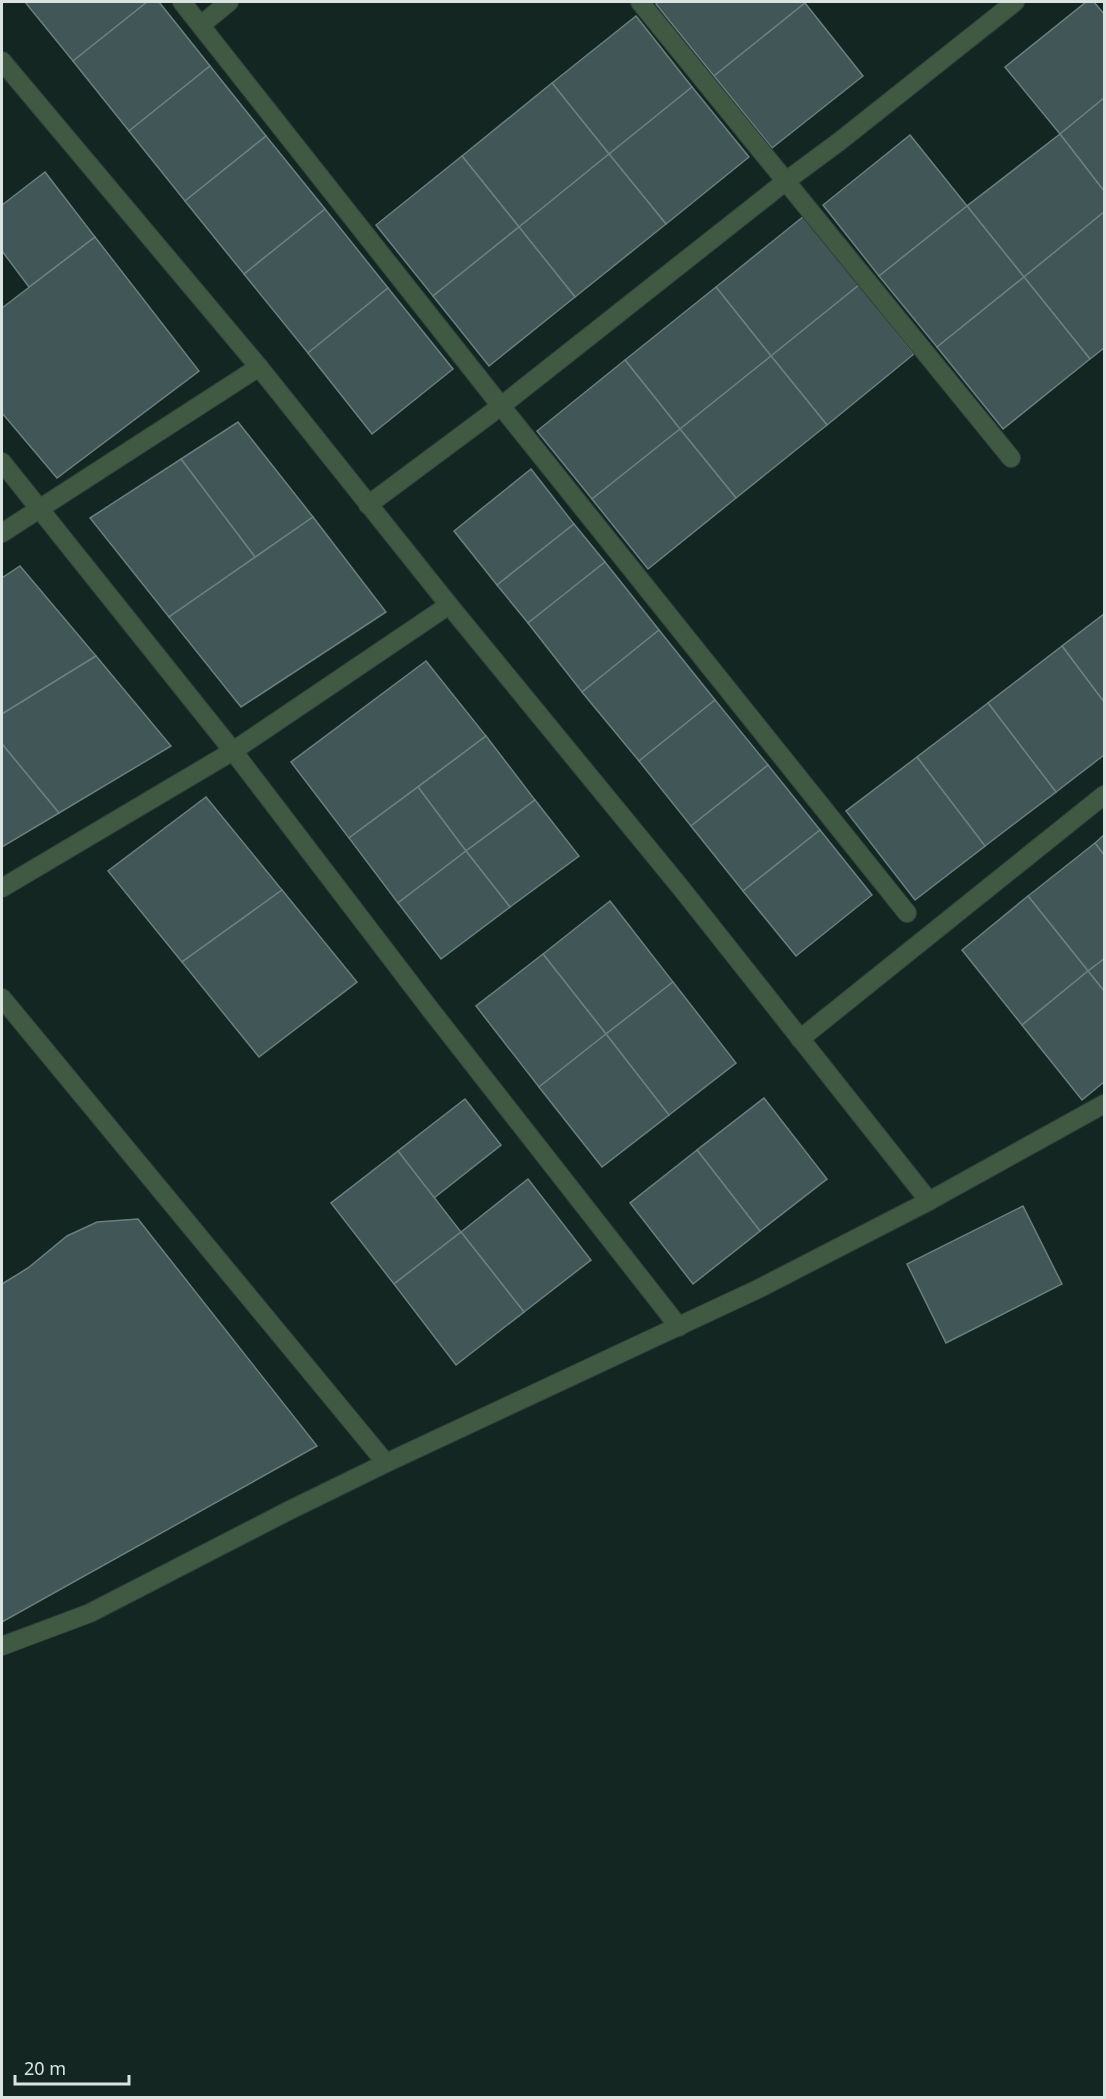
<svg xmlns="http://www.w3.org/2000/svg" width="1106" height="2099" font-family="'Noto Sans',sans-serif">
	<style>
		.building { fill: #415657; stroke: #698081; stroke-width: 1.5 }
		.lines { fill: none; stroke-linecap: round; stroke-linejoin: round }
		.minor-casing { stroke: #30413c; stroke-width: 20 }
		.minor { stroke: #3f5943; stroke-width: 18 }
	</style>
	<rect width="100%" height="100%" fill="#142621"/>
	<!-- building -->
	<g class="building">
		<path d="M25 2H147L73 61Z"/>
		<path d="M147 2H159L210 66 129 131 73 61Z"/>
		<path d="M659 2H803L805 3 714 76 656 4Z"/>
		<path d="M1086 2H1094L1104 14V98L1060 134 1005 67Z"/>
		<path d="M805 3 863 76 772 148 714 76Z"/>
		<path d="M636 16 692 87 609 154 552 83Z"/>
		<path d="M210 66 266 136 185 201 129 131Z"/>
		<path d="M552 83 609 154 519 227 462 156Z"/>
		<path d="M692 87 749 157 666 224 609 154Z"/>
		<path d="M1104 98V191L1060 134Z"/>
		<path d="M1060 134 1104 191V212L1024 277 967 206Z"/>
		<path d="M910 135 967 206 879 276 823 205Z"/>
		<path d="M266 136 325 209 244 274 185 201Z"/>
		<path d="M609 154 666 224 575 297 519 227Z"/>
		<path d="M462 156 519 227 433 296 376 225Z"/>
		<path d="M45 172 95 237 29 287 2 251V205Z"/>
		<path d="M967 206 1024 277 937 347 879 276Z"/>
		<path d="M325 209 388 288 308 353 244 274Z"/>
		<path d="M1104 212V348L1090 359 1024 277Z"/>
		<path d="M804 216 859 285 771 356 716 287Z"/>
		<path d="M519 227 575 297 489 366 433 296Z"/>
		<path d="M95 237 199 371 57 478 2 413V308Z"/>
		<path d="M1024 277 1090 359 1003 429 937 347Z"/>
		<path d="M859 285 914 354 827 425 771 356Z"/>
		<path d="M716 287 771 356 680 429 625 360Z"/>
		<path d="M388 288 453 369 372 434 308 353Z"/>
		<path d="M771 356 827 425 736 498 680 429Z"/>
		<path d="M625 360 680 429 592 499 537 431Z"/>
		<path d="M238 422 313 517 255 557 181 459Z"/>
		<path d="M680 429 736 498 648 569 592 499Z"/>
		<path d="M181 459 255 557 169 617 90 518Z"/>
		<path d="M531 469 574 524 497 585 454 531Z"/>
		<path d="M313 517 386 612 241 707 169 617Z"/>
		<path d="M574 524 605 562 528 623 497 585Z"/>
		<path d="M605 562 659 630 582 692 528 623Z"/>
		<path d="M20 566 96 656 2 714V578Z"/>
		<path d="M1104 614V702L1062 646Z"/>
		<path d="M659 630 715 700 639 761 582 692Z"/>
		<path d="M1062 646 1104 702V755L1056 792 988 703Z"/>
		<path d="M96 656 171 746 59 813 2 744V714Z"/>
		<path d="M426 661 486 736 349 838 291 762Z"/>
		<path d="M715 700 768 765 691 826 639 761Z"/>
		<path d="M988 703 1056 792 985 846 917 757Z"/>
		<path d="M486 736 535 800 466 851 418 787Z"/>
		<path d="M2 744 59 813 2 847Z"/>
		<path d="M917 757 985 846 915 900 846 811Z"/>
		<path d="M768 765 820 830 743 891 691 826Z"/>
		<path d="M418 787 466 851 398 903 349 838Z"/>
		<path d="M206 797 282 890 182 962 108 871Z"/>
		<path d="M535 800 579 856 510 907 466 851Z"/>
		<path d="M820 830 872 895 796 956 743 891Z"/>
		<path d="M1104 835V855L1095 843Z"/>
		<path d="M1095 843 1104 855V959L1088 971 1028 896Z"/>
		<path d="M466 851 510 907 441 959 398 903Z"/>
		<path d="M282 890 357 982 259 1057 182 962Z"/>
		<path d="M1028 896 1088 971 1022 1025 962 950Z"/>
		<path d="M610 901 673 982 606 1034 543 954Z"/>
		<path d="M543 954 606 1034 539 1087 476 1006Z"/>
		<path d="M1104 959V991L1088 971Z"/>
		<path d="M1088 971 1104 991V1082L1082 1100 1022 1025Z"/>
		<path d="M673 982 736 1063 669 1115 606 1034Z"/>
		<path d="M606 1034 669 1115 602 1167 539 1087Z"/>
		<path d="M764 1098 827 1179 760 1231 697 1150Z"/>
		<path d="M465 1099 501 1145 434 1198 398 1151Z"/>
		<path d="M697 1150 760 1231 693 1284 630 1203Z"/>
		<path d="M398 1151 461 1232 394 1284 331 1203Z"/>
		<path d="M528 1179 591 1260 524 1312 461 1232Z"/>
		<path d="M1023 1206 1062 1284 946 1343 907 1264Z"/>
		<path d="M138 1219 317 1446 2 1622V1284L28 1268 67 1236 97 1222Z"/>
		<path d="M461 1232 524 1312 456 1365 394 1284Z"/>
	</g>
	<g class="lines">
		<defs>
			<g id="minor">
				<path d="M182 2 501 406 907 913"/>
				<path d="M640 2 1011 458"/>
				<path d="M201 25 229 2"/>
				<path d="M2 61 259 367 449 605 681 888 929 1201"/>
				<path d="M2 462 233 751 430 1009 679 1327"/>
				<path d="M368 505 501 406 786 181 840 141 1015 2"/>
				<path d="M2 533 259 367"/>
				<path d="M2 888 233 751 449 605"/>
				<path d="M2 998 386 1463"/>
				<path d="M800 1039 1104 795"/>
				<path d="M2 1646 90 1613 288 1511 386 1463 758 1289 929 1201 1104 1104"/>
			</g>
		</defs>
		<!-- minor casing -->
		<use href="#minor" class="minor-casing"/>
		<!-- minor -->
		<use href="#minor" class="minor"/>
	</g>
	<!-- border -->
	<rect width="1106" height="2099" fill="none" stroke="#d9e4e0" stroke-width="6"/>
	<!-- scale -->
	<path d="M15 2075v9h114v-9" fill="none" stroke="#d9e4e0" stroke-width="3"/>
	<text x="24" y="2075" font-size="18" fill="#d9e4e0" stroke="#142621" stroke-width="4.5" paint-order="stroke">20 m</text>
</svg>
